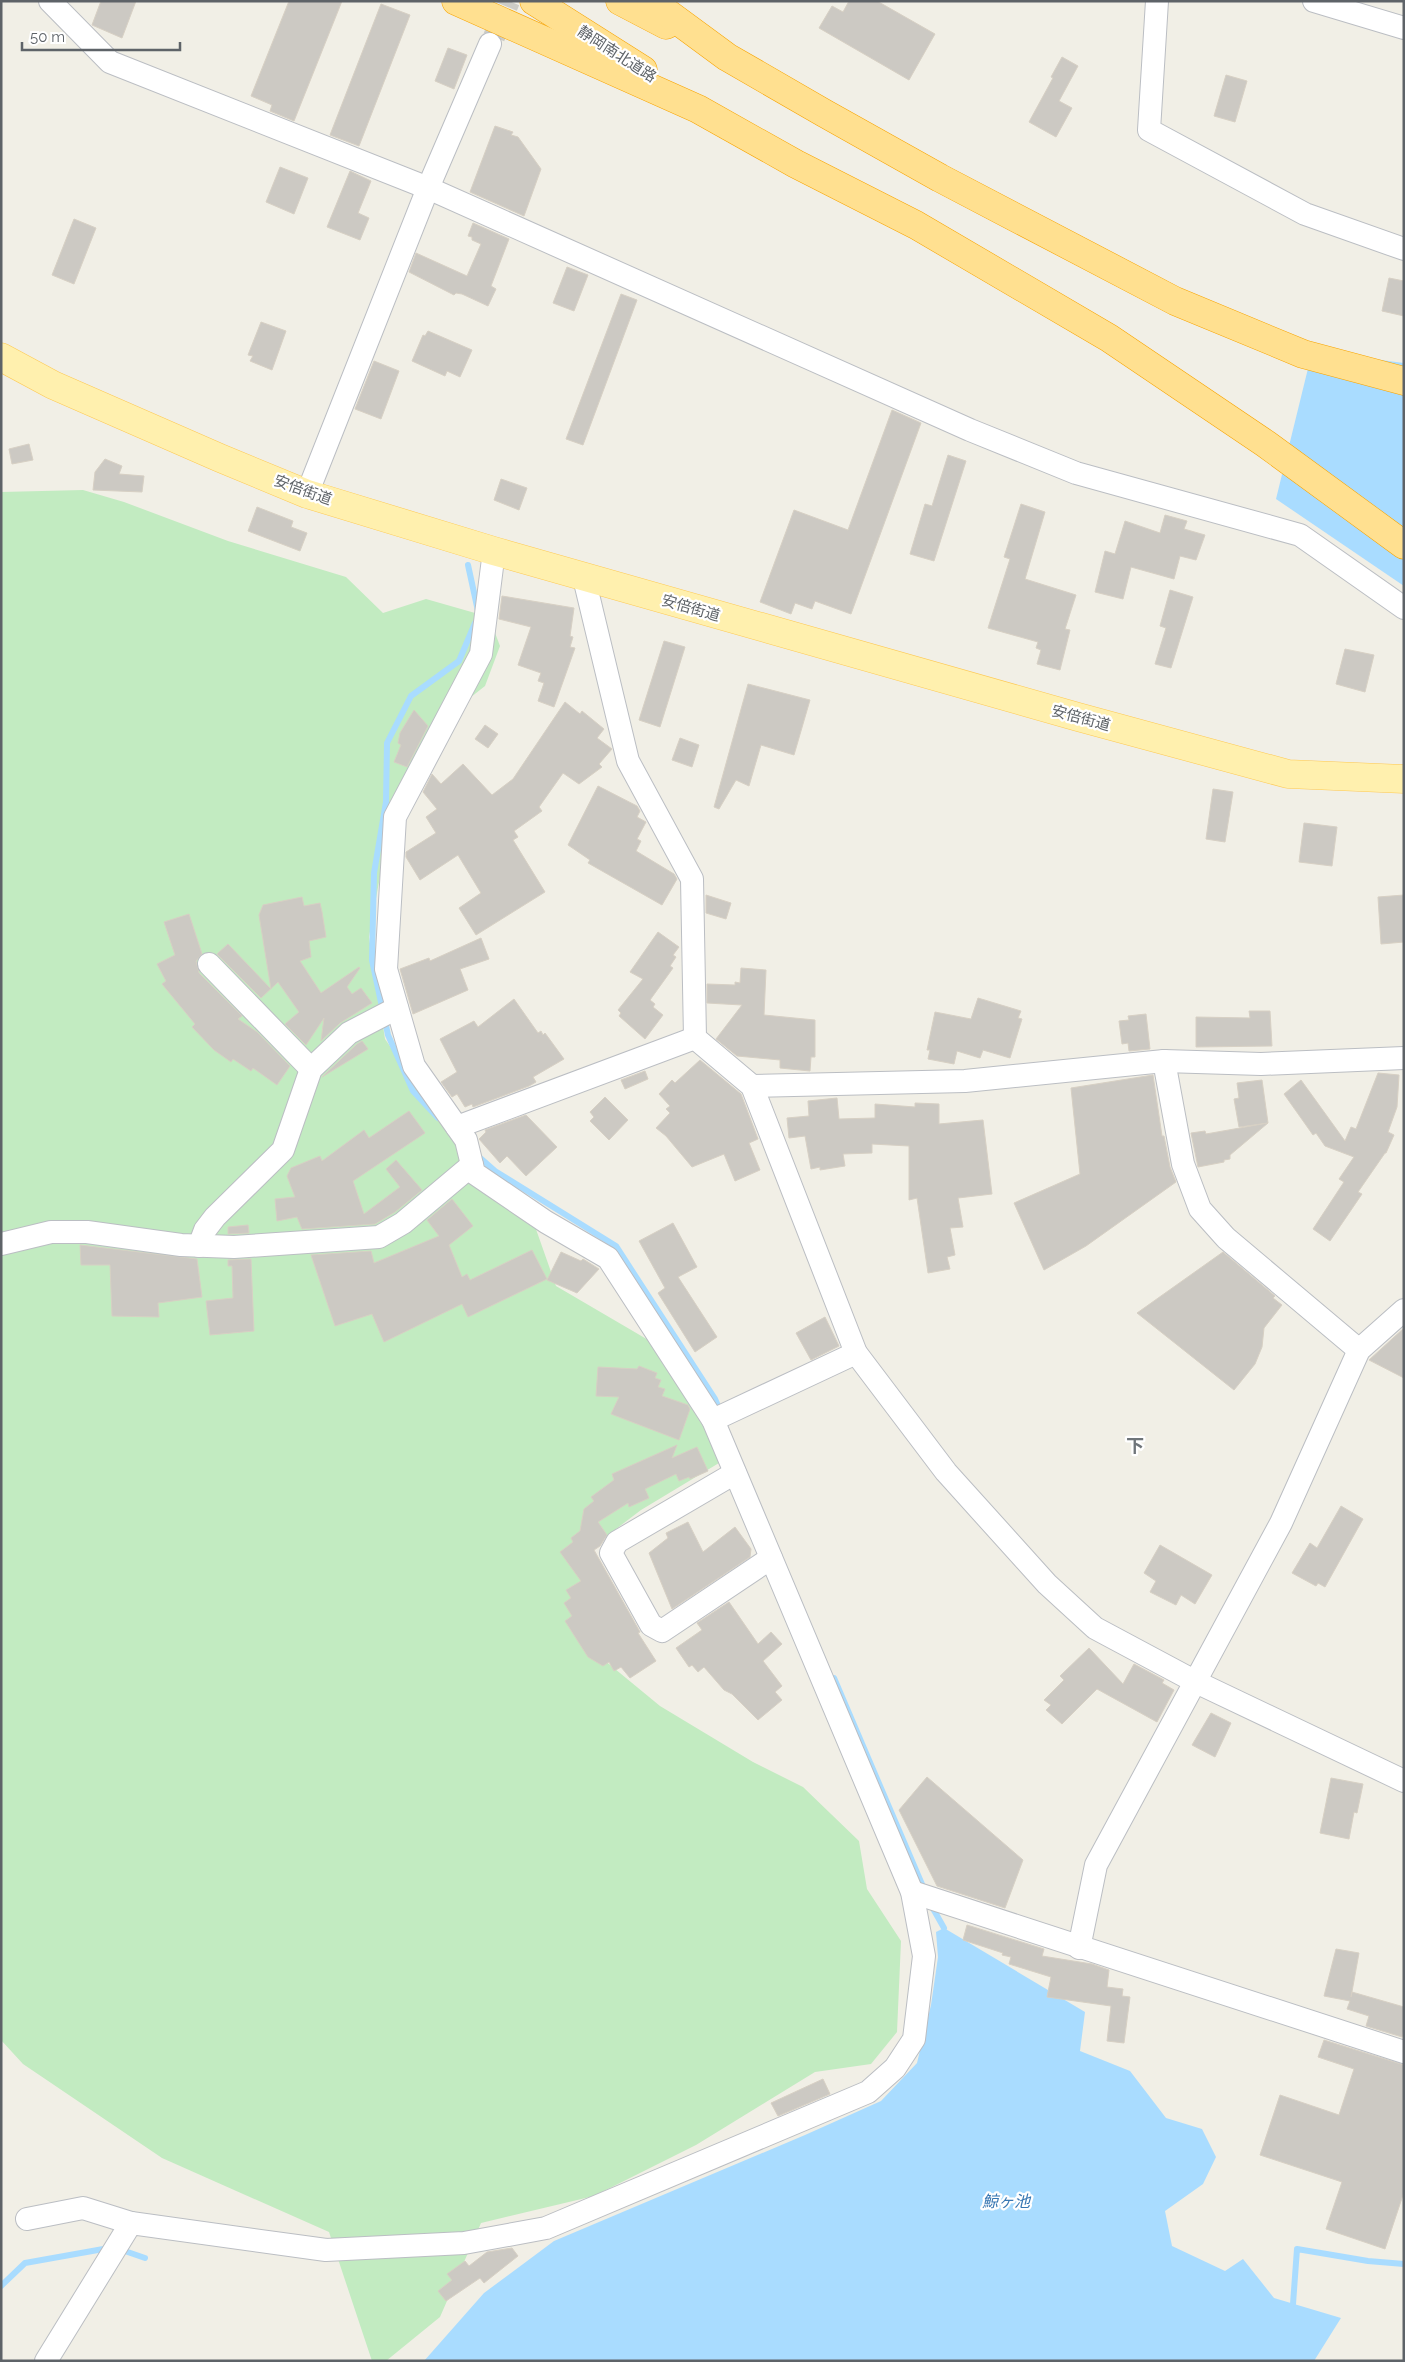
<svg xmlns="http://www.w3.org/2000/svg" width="1405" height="2362" font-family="Raleway,'Noto Sans JP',sans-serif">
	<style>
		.green { fill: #c2ebc1 }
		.water { fill: #a9dcff }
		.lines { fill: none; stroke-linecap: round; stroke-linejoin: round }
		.stream { stroke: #a9dcff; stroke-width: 6 }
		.building { fill: #ccc9c3; stroke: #d7d0c4 }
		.street-tunnel { stroke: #ccccc6; stroke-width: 22; stroke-dasharray: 22 11; stroke-linecap: butt }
		.street-casing { stroke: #bbbec3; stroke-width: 24 }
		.primary-casing { stroke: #fec953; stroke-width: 29 }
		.highway-casing { stroke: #f8a400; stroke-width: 29 }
		.street { stroke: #fff; stroke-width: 22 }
		.primary { stroke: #fff0ae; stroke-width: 28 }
		.highway { stroke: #ffe090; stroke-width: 28 }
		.labels { text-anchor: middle; stroke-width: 4.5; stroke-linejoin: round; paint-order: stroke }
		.street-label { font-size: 15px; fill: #5e6368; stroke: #fff }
		.water-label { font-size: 16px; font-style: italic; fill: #3877b2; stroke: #fff }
		.quarter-label { font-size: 18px; font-weight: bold; fill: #6f757a; stroke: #fff }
	</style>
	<rect width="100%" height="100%" fill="#f1efe6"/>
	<!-- green -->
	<path class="green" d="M83 490 124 502 228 541 346 577 383 613 426 599 489 617 500 646 485 686 438 723 387 838 369 937 385 1039 457 1142 531 1215 556 1286 679 1358 717 1422 719 1463 641 1510 591 1548 592 1650 660 1706 753 1762 803 1787 859 1841 867 1889 901 1941 897 2032 871 2064 815 2072 696 2145 594 2196 481 2223 440 2317 386 2361H372L329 2232 162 2158 23 2064 1 2040V492Z"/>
	<!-- water -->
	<g class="water">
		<path d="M1314 344 1365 358 1404 363V586L1276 499Z"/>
		<path d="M944 1928 1085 2012 1080 2051 1130 2071 1166 2118 1202 2129 1216 2157 1203 2184 1165 2211 1172 2246 1225 2271 1243 2259 1274 2298 1341 2318 1314 2361H424L484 2293 554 2241 805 2135 881 2101 917 2063 931 2005 938 1957 936 1932Z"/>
	</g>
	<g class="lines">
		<!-- stream -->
		<g class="stream">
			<path d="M468 565 478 611"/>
			<path d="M438 1118 413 1091 388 1035 372 960 374 873 386 802 387 743 411 696 459 661 475 623"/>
			<path d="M478 1156 495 1171 616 1246 715 1399 721 1413"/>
			<path d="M834 1678 924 1889"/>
			<path d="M931 1905 944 1928"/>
			<path d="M119 2249 145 2258"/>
			<path d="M1 2286 25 2263 109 2248"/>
			<path d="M1293 2304 1297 2249 1368 2261 1404 2264"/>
		</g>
	</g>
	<!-- building -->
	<g class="building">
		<path d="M101 1H136L122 38 92 25Z"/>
		<path d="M289 1H342L294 121 270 111 272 105 251 96Z"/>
		<path d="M849 1H877L935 34 909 80 819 28 832 6 843 12Z"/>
		<path d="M381 4 410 15 359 146 330 135Z"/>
		<path d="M448 48 467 55 454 89 435 81Z"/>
		<path d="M1062 57 1078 66 1059 101 1072 108 1056 137 1029 122 1053 78 1051 77Z"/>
		<path d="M1226 75 1247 81 1235 122 1214 116Z"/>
		<path d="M495 126 513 132 511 135 518 137 541 169 524 216 470 192Z"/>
		<path d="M280 167 308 178 294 214 266 202Z"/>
		<path d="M350 171 371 181 358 213 369 218 360 240 327 227Z"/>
		<path d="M74 219 96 228 74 284 52 275Z"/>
		<path d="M473 223 509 239 491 286 496 289 488 306 462 294 456 293 454 295 409 272 416 253 467 276 481 244 472 240V237L468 236Z"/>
		<path d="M567 267 588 275 574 311 553 303Z"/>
		<path d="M1389 278 1404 281V316L1382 311Z"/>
		<path d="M621 294 637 300 583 445 566 439Z"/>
		<path d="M261 322 286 331 272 370 250 361 253 356 248 355Z"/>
		<path d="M428 331 472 350 460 377 447 371 445 376 412 361 423 335 425 336Z"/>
		<path d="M374 361 399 371 381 419 355 409Z"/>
		<path d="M892 410 921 423 851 614 815 601 812 609 795 603 791 614 760 602 794 510 848 530Z"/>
		<path d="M29 444 33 460 12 464 9 449Z"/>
		<path d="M948 455 966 461 934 561 910 554 925 504 932 506Z"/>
		<path d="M105 459 122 466 119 474 144 476 142 492 93 490 95 472Z"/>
		<path d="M501 479 527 488 519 510 494 500Z"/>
		<path d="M1021 504 1045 512 1025 579 1076 595 1065 629 1070 630 1060 670 1037 664 1041 650 1036 648 1038 642 988 628 1010 559 1004 557Z"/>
		<path d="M257 507 293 521 291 527 307 533 300 551 248 531Z"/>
		<path d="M1165 515 1187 521 1184 529 1205 535 1196 560 1180 556 1174 579 1131 567 1123 599 1095 592 1105 551 1115 554 1125 521 1160 533Z"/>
		<path d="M1170 590 1193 597 1171 668 1155 664 1166 628 1160 626Z"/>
		<path d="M502 596 574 608 570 636 573 637 570 647 575 648 554 707 538 701 544 683 538 681 541 673 518 665 531 627 499 619Z"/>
		<path d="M664 641 685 647 660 727 639 720Z"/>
		<path d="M1345 649 1374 655 1365 692 1336 684Z"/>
		<path d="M748 684 810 700 794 755 761 745 749 786 736 780 719 809 714 807Z"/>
		<path d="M565 702 580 714 582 711 604 729 597 738 612 749 599 764 602 767 579 784 563 773 539 807 542 811 514 831 518 837 513 840 545 892 476 935 459 908 481 893 458 855 420 880 406 857V852L436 833 426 817 437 809 423 792 432 774 441 784 463 764 492 795 513 779Z"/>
		<path d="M414 710 428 726 407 767 394 762 401 745 398 743 400 733Z"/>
		<path d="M485 725 498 734 488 748 475 739Z"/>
		<path d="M680 738 699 745 692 767 672 760Z"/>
		<path d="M598 786 637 806 640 811 637 817 646 822 637 839 641 841 636 851 674 874 677 879 662 905 588 863 590 860 568 845Z"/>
		<path d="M1213 789 1233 792 1225 842 1206 839Z"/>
		<path d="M1304 823 1337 827 1332 866 1299 862Z"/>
		<path d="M706 895 731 903 726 919 706 913Z"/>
		<path d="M1404 895V942L1381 944 1378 897Z"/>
		<path d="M302 897 304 906 320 903 322 912 326 937 309 941 311 957 300 961 321 993 359 967 360 968 347 987 352 994 361 988 372 1003 340 1023 321 1041 324 1018 306 1045 285 1024 299 1012 278 982 261 998 217 954 228 944 271 989 259 915 263 905Z"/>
		<path d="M189 914 202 954 196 961 199 973 242 1016 238 1019 257 1032 290 1066 277 1085 253 1068 251 1071 233 1059 231 1062 214 1050 192 1027 195 1024 162 984 166 981 157 964 175 955 164 922Z"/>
		<path d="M658 932 679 947 673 955 676 957 670 966 673 968 650 1000 655 1004 653 1007 663 1015 645 1039 619 1016 621 1013 618 1010 643 979 630 972Z"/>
		<path d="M481 938 489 959 460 969 468 990 413 1014 400 969 429 958 430 961Z"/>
		<path d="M741 968 766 970 764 1015 815 1020V1057H811L810 1071 780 1068V1060L737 1056 716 1039 742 1005 707 1003V984L735 985V982L740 983Z"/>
		<path d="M978 998 1021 1011 1018 1018 1022 1019 1010 1058 983 1050 980 1058 957 1051 954 1064 928 1059 930 1050H927L935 1012 971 1019Z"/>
		<path d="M514 999 538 1033 541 1031 543 1035 545 1033 564 1059 533 1077 536 1082 529 1086 473 1107 472 1104 465 1107 457 1094 452 1097 441 1082 457 1072 440 1039 474 1021 478 1027Z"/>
		<path d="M1249 1011H1270L1272 1046 1196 1047V1017L1250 1018Z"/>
		<path d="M1146 1014 1150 1049 1129 1051 1128 1043 1122 1044 1119 1021 1129 1020 1128 1016Z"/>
		<path d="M362 1041 368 1049 322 1077 357 1044Z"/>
		<path d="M700 1060 741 1094 758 1139 749 1143 760 1170 735 1181 724 1154 692 1167 666 1136 656 1128 670 1113 666 1109 670 1106 659 1094 672 1080 675 1083Z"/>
		<path d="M645 1071 648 1079 625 1089 621 1080Z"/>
		<path d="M1378 1073 1399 1075 1397 1107 1388 1132 1394 1135 1386 1153H1385L1358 1192 1362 1194 1330 1241 1313 1229 1344 1182 1339 1179 1354 1157 1325 1146 1316 1133 1313 1135 1284 1094 1301 1080 1345 1141 1351 1127 1356 1129Z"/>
		<path d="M1153 1075 1162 1136H1164L1170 1167 1176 1182 1086 1246 1044 1270 1014 1203 1080 1174 1071 1088Z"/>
		<path d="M1262 1080 1268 1123 1239 1127 1234 1099 1239 1098 1237 1083Z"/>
		<path d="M605 1097 628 1120 609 1140 590 1121 594 1117 590 1112Z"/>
		<path d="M837 1098 839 1119 875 1118V1104L915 1107V1103L939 1104V1124L983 1120 992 1194 958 1198 963 1227 950 1228 955 1255 947 1257 950 1269 928 1273 917 1198 909 1200V1146L872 1144V1153L843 1154 845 1166 820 1170V1167L811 1169 805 1136 789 1138 787 1118 809 1116 808 1101Z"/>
		<path d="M409 1111 425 1133 353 1181 364 1214 400 1187 386 1169 396 1160 422 1190 395 1212 375 1224 302 1229 297 1217 277 1221 275 1199 295 1197 287 1176 291 1168 320 1156 322 1161 364 1130 369 1138Z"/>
		<path d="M526 1115 557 1147 526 1176 507 1156 500 1163 479 1139 486 1132 485 1130Z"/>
		<path d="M1268 1123 1230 1155V1159L1224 1160V1162L1198 1167 1191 1133 1205 1131 1206 1134Z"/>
		<path d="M452 1199 473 1226 449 1245 462 1277 467 1274 470 1280 532 1250 547 1279 468 1317 462 1304 384 1342 372 1314 335 1326 311 1255 371 1251 374 1263 439 1236 427 1220Z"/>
		<path d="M673 1223 697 1267 678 1277 717 1337 695 1352 658 1293 665 1288 639 1241Z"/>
		<path d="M248 1225 249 1233 228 1234V1227Z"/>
		<path d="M80 1245 197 1259 202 1297 158 1303 159 1317 112 1316 110 1265H81Z"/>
		<path d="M561 1252 581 1261 583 1259 599 1269 577 1293 547 1280Z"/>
		<path d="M1223 1252 1275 1296 1273 1298 1282 1305 1264 1328 1262 1347 1255 1364 1234 1390 1137 1313Z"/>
		<path d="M251 1259 254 1331 210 1335 206 1301 233 1298 232 1266H228V1260Z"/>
		<path d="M825 1317 839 1346 811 1360 796 1333Z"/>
		<path d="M1404 1328V1378L1369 1360Z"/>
		<path d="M639 1366 657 1373 655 1378 661 1380 658 1387 665 1389 662 1396 688 1405 690 1409 679 1440 611 1414 619 1397 596 1396 598 1367 637 1369Z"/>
		<path d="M677 1445 672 1458 697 1447 708 1471 690 1479 689 1477 679 1481 676 1474 645 1489 649 1498 629 1507 628 1503 598 1522 607 1535 600 1546 594 1550 640 1632 638 1633 656 1661 630 1678 621 1667 614 1671 609 1662 603 1666 588 1657 565 1621 572 1616 564 1603 571 1598 566 1590 581 1581 560 1552 573 1542 571 1538 580 1531 584 1509 594 1501 591 1497 614 1480 612 1474Z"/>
		<path d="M1341 1506 1363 1519 1325 1587 1318 1583 1316 1586 1292 1573 1310 1543 1317 1548Z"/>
		<path d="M688 1522 703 1552 735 1527 751 1549 750 1557 672 1609 649 1553 668 1538 666 1533Z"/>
		<path d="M1160 1545 1212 1575 1195 1604 1181 1595 1176 1605 1150 1592 1156 1581 1144 1573Z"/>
		<path d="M729 1602 758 1644 771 1632 782 1644 763 1661 782 1686 775 1692 782 1700 758 1720 732 1694 724 1690 704 1667 698 1672 692 1665 689 1667 676 1648 702 1630 697 1623Z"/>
		<path d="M1089 1648 1123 1684 1134 1664 1164 1680 1162 1683 1174 1690 1157 1722 1097 1689 1062 1724 1046 1710 1051 1705 1044 1700 1064 1680 1060 1676Z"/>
		<path d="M1211 1713 1231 1723 1215 1757 1192 1745Z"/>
		<path d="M927 1777 1023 1860 1005 1908 937 1886 899 1810Z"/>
		<path d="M1331 1778 1363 1784 1357 1813 1354 1812 1349 1839 1320 1833Z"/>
		<path d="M967 1925 1044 1949 1042 1956 1092 1964 1109 1970 1107 1987 1123 1989 1122 1996 1130 1997 1124 2043 1107 2041 1111 2006 1047 1997 1051 1977 1009 1964 1011 1957 1002 1955 1003 1953 963 1940Z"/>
		<path d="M1336 1949 1359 1953 1351 1997 1352 1992 1404 2007V2030L1402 2037 1366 2026 1369 2016 1347 2009 1350 2001 1324 1996Z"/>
		<path d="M1324 2040 1404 2065V2192L1385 2249 1326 2229 1342 2182 1260 2155 1280 2095 1339 2115 1354 2069 1318 2057Z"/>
		<path d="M823 2079 830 2094 778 2116 771 2103Z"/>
		<path d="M512 2248 518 2256 484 2283 480 2278 446 2301 438 2291 452 2280 447 2274 465 2261 469 2266 487 2252Z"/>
	</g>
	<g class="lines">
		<!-- street-tunnel -->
		<path class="street-tunnel" d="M494 37 509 1"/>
		<defs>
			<g id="street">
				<path d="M50 1 110 62 428 188 970 430 1076 473 1300 535 1404 608"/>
				<path d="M1157 1 1149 130 1305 214 1404 249"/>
				<path d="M1314 1 1404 28"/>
				<path d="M307 494 428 188 490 44"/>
				<path d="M584 578 628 761 692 879 695 1038 752 1086 856 1353 946 1472 1047 1584 1095 1628 1196 1682 1404 1781"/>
				<path d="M209 964 311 1069"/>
				<path d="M1164 1061 1183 1164 1200 1209 1226 1238 1359 1350"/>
				<path d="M752 1086 965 1081 1164 1061 1261 1064 1404 1058"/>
				<path d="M457 1127 695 1038"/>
				<path d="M1 1244 51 1232H87L181 1245 234 1247 379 1237 403 1223 472 1165"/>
				<path d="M199 1246 205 1230 215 1217 283 1150 311 1069 349 1033 397 1008"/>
				<path d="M713 1420 856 1353"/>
				<path d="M735 1473 617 1542 611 1553 651 1625 662 1631 771 1558"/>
				<path d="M912 1892 1404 2052"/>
				<path d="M1079 1948 1096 1865 1281 1523 1359 1350 1404 1310"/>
				<path d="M27 2219 83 2208 131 2223"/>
				<path d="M46 2361 131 2223 326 2250 464 2243 546 2228 868 2092 895 2068 914 2039 924 1956 912 1892 713 1420 608 1258 546 1222 474 1173 466 1140 414 1066 386 969 395 817 481 654 494 551"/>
			</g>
			<path id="primary" d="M1 357 53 385 220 458 307 494 494 551 1078 717 1288 774 1404 779"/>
			<g id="highway">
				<path d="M456 1 698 109 796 164 916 225 1109 338 1266 444 1404 545"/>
				<path d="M534 1 643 70"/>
				<path d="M620 1 666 25"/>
				<path d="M651 1 727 57 824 113 940 178 1175 301 1303 354 1404 381"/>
			</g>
		</defs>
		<!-- street casing -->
		<use href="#street" class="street-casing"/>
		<!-- primary casing -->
		<use href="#primary" class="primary-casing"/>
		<!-- highway casing -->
		<use href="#highway" class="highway-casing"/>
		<!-- street -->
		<use href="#street" class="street"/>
		<!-- primary -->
		<use href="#primary" class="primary"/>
		<!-- highway -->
		<use href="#highway" class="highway"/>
	</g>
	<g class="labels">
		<!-- street labels -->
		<g class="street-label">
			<text transform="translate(617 54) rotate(33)" y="5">静岡南北道路</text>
			<text transform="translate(303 490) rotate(20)" y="5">安倍街道</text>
			<text transform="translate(691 608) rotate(16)" y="5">安倍街道</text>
			<text transform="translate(1081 718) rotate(15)" y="5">安倍街道</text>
		</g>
		<!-- water labels -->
		<g class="water-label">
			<text x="1006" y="2207">鯨ヶ池</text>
		</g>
		<!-- quarter labels -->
		<g class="quarter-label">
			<text x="1135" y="1452">下</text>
		</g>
	</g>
	<!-- border -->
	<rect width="1405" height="2362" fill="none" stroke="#5e6368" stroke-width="5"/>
	<!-- scale -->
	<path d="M22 42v8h158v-8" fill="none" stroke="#5e6368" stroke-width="2.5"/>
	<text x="30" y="42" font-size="15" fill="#5e6368" stroke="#ffffff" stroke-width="4" paint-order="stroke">50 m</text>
</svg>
